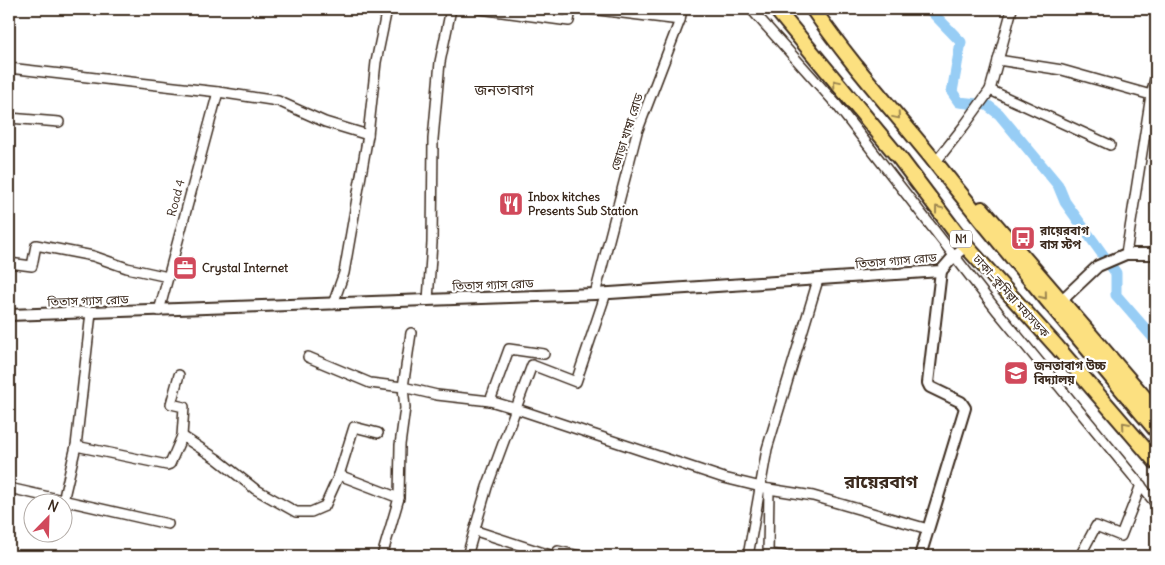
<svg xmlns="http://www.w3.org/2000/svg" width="1165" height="565" font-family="Delius,'Noto Sans Bengali',sans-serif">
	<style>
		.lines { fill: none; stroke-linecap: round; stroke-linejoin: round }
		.canal { stroke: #97cdf5; stroke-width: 11 }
		.minor-casing { stroke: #3b2a1e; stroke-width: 12 }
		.tertiary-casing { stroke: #3b2a1e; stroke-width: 14 }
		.trunk-casing { stroke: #3b2a1e; stroke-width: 18 }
		.minor { stroke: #fff; stroke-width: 9 }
		.tertiary { stroke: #fff; stroke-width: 10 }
		.trunk { stroke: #fce080; stroke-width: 14 }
		.oneway { stroke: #9c854f }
		.labels { text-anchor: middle; stroke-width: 4.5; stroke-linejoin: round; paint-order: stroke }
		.shield { fill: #fff; stroke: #766a62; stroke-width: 1 }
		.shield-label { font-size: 11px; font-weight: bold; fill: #3b2a1e }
		.street-label { font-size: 12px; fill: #3b2a1e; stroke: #fff }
		.poi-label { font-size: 12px; font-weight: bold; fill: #3b2a1e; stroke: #fff; text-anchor: start }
		.quarter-label { font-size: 15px; fill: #3b2a1e; stroke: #fff }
		.district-label { font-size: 18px; font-weight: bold; fill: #3b2a1e; stroke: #fff }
	</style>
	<rect width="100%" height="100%" fill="#fff"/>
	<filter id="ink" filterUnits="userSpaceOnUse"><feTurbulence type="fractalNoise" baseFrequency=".02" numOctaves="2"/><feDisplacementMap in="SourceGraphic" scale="10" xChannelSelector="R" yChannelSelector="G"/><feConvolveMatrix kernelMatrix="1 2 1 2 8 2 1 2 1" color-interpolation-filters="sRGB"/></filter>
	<g filter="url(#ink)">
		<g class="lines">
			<!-- canal -->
			<path class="canal" d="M929 9 961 42 952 92 959 102 987 105 999 114 1058 185 1065 202 1116 273V295L1156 341"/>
			<defs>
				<g id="minor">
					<path d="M480 9 569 21 571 9"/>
					<path d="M590 9 680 20"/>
					<path d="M751 9 836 104 998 312 1156 504"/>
					<path d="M998 60 1062 70 1151 95 1156 75"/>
					<path d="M9 68 218 92 278 101 325 122 368 135"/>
					<path d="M990 90 1110 145"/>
					<path d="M9 118 59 122"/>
					<path d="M935 163 964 126 990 90 1012 9"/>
					<path d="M1126 254 1151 95 1156 96"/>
					<path d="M9 263 32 266 36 245 93 256 127 268 168 277"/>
					<path d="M595 294 637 132 680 20 682 9"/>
					<path d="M428 300 432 243 433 139 440 62 451 9"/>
					<path d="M333 304 344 273 368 135 376 62 387 9"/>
					<path d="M159 311 218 92"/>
					<path d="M91 313 76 446 167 465 170 464 182 436 217 459 255 489 296 512H311L325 506 339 475 354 427 378 433"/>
					<path d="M411 333 403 387 437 395 490 401"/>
					<path d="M544 354 509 349 490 401 517 409 724 478 769 489 813 496 928 529"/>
					<path d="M308 357 370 383 403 387 405 408 400 445 399 498"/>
					<path d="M179 375 171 404 184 407 182 436"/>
					<path d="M339 475 399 498 382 556"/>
					<path d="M9 488 168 524"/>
					<path d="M769 489 768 554 785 556"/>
					<path d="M63 501 76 446"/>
					<path d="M476 531 553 556"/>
					<path d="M467 556 487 487 532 365 576 382 606 293"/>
					<path d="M554 556 558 551 580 556"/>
					<path d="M748 556 767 449 818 280"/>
					<path d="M1080 556 1096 526 1121 536 1141 485"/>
				</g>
				<g id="tertiary">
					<path d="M1062 300 1098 266 1126 254H1156"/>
					<path d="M9 315 595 294 941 271 954 256 966 246"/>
					<path d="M920 556 965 408 961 402 930 387 928 383 941 271"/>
				</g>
				<g id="trunk">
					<path d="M776 9 901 160 966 246 1057 347 1156 462"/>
					<path d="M813 9C850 63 894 111 935 162 1007 253 1082 342 1156 430"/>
					<path d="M982 209 1156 411"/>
				</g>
			</defs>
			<!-- minor casing -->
			<use href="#minor" class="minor-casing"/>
			<!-- tertiary casing -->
			<use href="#tertiary" class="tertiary-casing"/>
			<!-- trunk casing -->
			<use href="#trunk" class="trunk-casing"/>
			<!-- minor -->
			<use href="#minor" class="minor"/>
			<!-- tertiary -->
			<use href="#tertiary" class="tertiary"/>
			<!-- trunk -->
			<use href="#trunk" class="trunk"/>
		</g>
		<!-- one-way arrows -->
		<defs><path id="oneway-chevron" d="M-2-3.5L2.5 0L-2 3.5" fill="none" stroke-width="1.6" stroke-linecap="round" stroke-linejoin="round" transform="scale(1.25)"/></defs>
		<g class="oneway">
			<use href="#oneway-chevron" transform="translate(836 83) rotate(-130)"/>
			<use href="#oneway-chevron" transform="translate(897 116) rotate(50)"/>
			<use href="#oneway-chevron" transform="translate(938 209) rotate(-127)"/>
			<use href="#oneway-chevron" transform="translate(1044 296) rotate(51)"/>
			<use href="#oneway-chevron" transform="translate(1125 425) rotate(-131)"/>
		</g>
	</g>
	<!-- icons -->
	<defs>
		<symbol id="restaurant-square" viewBox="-11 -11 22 22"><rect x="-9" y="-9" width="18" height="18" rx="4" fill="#d1495b" stroke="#fff"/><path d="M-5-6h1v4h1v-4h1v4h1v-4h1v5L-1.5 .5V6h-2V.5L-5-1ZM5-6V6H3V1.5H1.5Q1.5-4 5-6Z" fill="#fff"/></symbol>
		<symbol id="bus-square" viewBox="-11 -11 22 22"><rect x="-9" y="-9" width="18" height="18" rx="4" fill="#d1495b" stroke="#fff"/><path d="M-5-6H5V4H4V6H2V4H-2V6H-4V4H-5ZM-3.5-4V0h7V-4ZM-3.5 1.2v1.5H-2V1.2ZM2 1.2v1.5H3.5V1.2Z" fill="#fff"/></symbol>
		<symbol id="office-square" viewBox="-11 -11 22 22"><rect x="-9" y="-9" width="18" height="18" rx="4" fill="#d1495b" stroke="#fff"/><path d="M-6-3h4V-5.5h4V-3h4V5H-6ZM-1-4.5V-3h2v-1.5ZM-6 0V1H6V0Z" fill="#fff"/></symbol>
		<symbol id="school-square" viewBox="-11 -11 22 22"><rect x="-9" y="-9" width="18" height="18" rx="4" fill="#d1495b" stroke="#fff"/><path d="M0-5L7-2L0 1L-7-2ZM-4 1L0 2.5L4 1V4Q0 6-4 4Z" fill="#fff"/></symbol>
	</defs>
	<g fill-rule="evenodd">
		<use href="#restaurant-square" x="497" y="190" width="28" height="28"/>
		<use href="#bus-square" x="1009" y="224" width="28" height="28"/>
		<use href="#office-square" x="171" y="254" width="28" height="28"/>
		<use href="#school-square" x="1002" y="359" width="28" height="28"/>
	</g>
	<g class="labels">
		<!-- shield labels -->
		<rect class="shield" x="950" y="230.5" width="22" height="17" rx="4"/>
		<g class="shield-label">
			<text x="961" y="243">N1</text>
		</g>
		<!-- street labels -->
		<g class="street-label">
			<text transform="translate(627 132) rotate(-72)" y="4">জোড়া খাম্বা রোড</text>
			<text transform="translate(176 198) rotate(-75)" y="4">Road 4</text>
			<text transform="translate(896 261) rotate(-5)" y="4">তিতাস গ্যাস রোড</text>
			<text transform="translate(493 285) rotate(-2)" y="4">তিতাস গ্যাস রোড</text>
			<text transform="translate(1011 296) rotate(48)" y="4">ঢাকা–কুমিল্লা মহাসড়ক</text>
			<text transform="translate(88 301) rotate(-2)" y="4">তিতাস গ্যাস রোড</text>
		</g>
		<!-- poi labels -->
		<g class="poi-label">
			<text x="528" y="201">Inbox kitches<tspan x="528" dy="14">Presents Sub Station</tspan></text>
			<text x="1040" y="235">রায়েরবাগ<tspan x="1040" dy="14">বাস স্টপ</tspan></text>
			<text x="202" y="272">Crystal Internet</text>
			<text x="1034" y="370">জনতাবাগ উচ্চ<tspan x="1034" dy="14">বিদ্যালয়</tspan></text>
		</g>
		<!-- quarter labels -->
		<g class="quarter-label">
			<text x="504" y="95">জনতাবাগ</text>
		</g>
		<!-- district labels -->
		<g class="district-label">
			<text x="881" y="488">রায়েরবাগ</text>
		</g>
	</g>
	<!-- margin -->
	<rect width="1165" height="565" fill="none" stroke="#fff" stroke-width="30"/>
	<rect x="15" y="15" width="1135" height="535" fill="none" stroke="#3b2a1e" stroke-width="2" filter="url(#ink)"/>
	<!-- north arrow -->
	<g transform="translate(48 518) rotate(23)"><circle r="24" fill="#ffffff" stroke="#b1aaa5"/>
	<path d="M0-4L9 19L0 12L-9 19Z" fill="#d1495b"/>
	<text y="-8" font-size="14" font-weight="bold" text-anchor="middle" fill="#3b2a1e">N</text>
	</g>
</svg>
